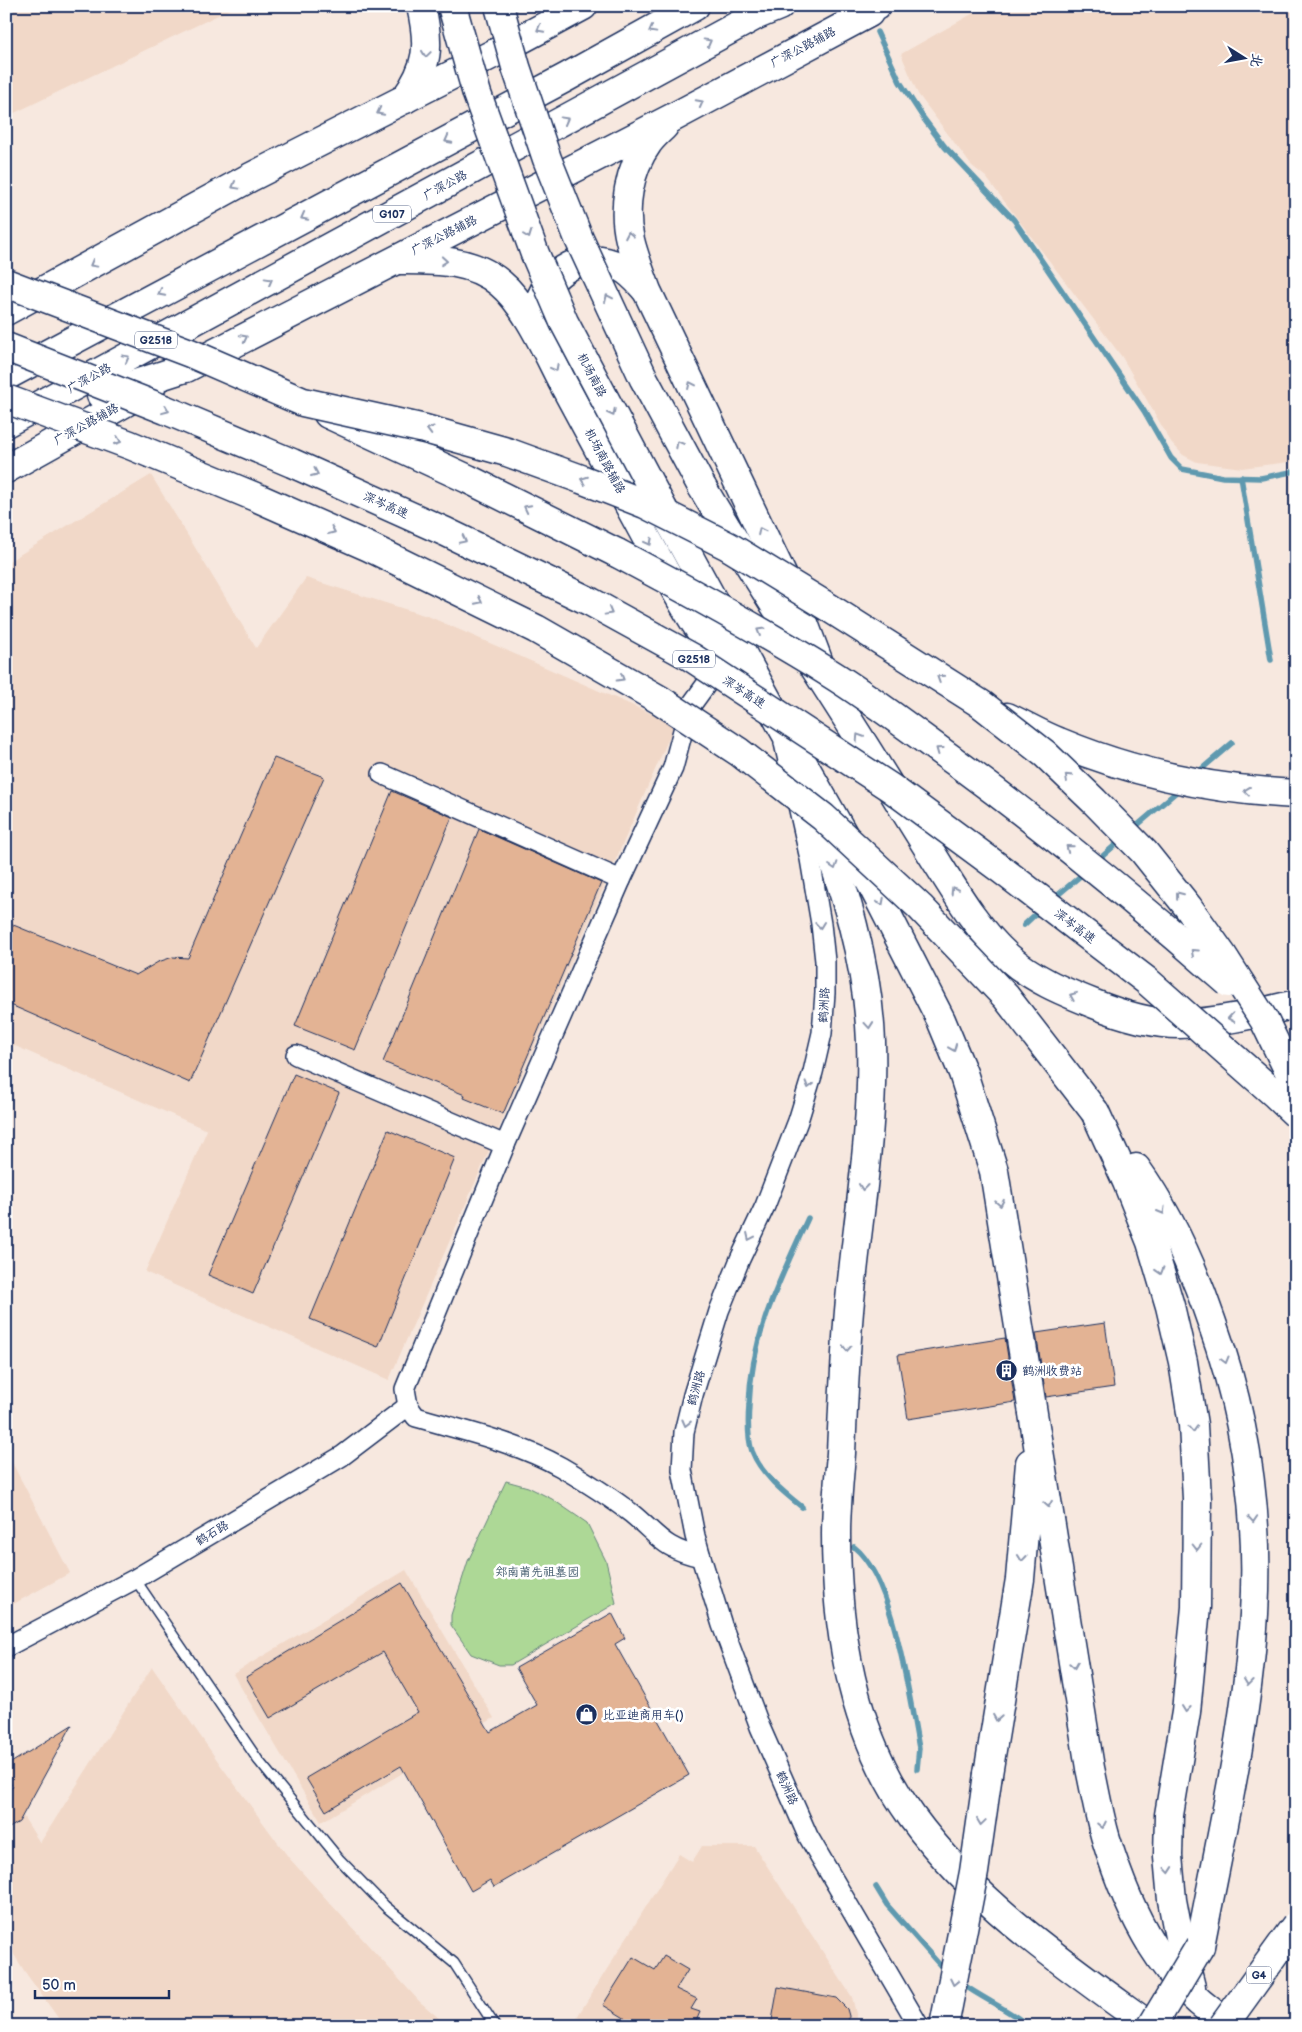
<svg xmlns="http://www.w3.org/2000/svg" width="1302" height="2032" font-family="'Balsamiq Sans','LXGW WenKai TC',sans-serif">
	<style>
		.built { fill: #f1d8c8 }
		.green { fill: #add896; stroke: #64847a }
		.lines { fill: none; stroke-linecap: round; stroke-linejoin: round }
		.stream { stroke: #5f99af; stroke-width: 5.5 }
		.building { fill: #e3b394; stroke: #1b2f5e }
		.lane-casing { stroke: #1b2f5e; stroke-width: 12 }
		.street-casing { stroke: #1b2f5e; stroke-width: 22 }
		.primary-casing { stroke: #1b2f5e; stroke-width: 31 }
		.highway-casing { stroke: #1b2f5e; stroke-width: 31 }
		.lane { stroke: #fff; stroke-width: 9 }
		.street { stroke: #fff; stroke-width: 19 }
		.primary { stroke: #fff; stroke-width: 28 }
		.highway { stroke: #fff; stroke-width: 28 }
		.highway-bridge-casing { stroke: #1b2f5e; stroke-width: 31; stroke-linecap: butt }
		.highway-bridge { stroke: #fff; stroke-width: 28 }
		.oneway { stroke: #8d97ae }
		.labels { text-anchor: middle; stroke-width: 5; stroke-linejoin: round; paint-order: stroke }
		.shield { fill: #fff; stroke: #5f6d8e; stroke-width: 1 }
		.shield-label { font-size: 11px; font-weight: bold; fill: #1b2f5e }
		.street-label { font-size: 12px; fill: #1b2f5e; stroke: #fff }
		.poi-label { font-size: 12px; fill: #1b2f5e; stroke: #fff; text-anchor: start }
		.park-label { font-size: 12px; fill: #40596c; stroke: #fff }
	</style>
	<rect width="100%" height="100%" fill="#f7e8df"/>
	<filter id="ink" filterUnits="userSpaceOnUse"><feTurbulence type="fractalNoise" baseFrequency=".02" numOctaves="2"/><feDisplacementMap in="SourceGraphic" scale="10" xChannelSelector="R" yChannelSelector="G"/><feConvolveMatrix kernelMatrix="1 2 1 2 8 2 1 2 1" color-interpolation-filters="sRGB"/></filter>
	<g filter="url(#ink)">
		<!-- built -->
		<g class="built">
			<path d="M6 6H237L6 117Z"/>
			<path d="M986 6H1296V461L1242 468 1197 462 1183 455 1171 442 1122 357 986 177 971 165 918 94 901 54Z"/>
			<path d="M151 475 256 648 306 578 430 617 675 724 389 1380 145 1272 207 1130 6 1042V563Z"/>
			<path d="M6 1451 70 1573 6 1608Z"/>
			<path d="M406 1570 494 1718 321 1822 233 1674Z"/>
			<path d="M152 1667 222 1767 289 1858 419 2001 448 2026H64L25 1972 6 1942V1789L40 1843Z"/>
			<path d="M702 1846H754L852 1997 859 2026H588L577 2017 679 1854 692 1862Z"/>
		</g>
		<!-- green -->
		<path class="green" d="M506 1481 528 1487 552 1499 587 1523 606 1561 616 1603 511 1665H499L471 1654 451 1625V1615L468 1561Z"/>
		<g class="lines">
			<!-- stream -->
			<g class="stream">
				<path d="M877 32 900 82 924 119 945 147 1014 220 1144 411 1171 458 1182 469 1223 477 1261 478 1296 471"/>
				<path d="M1241 477 1271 660"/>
				<path d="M1197 773 1232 743"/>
				<path d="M1133 829 1181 788"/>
				<path d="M1097 861 1122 839"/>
				<path d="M1052 900 1085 872"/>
				<path d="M1024 925 1041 909"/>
				<path d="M802 1507C783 1492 761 1474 752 1451 747 1437 748 1419 749 1405 751 1335 780 1280 808 1218"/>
				<path d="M854 1547C894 1578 909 1698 919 1748L917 1769"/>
				<path d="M876 1887 887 1905 946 1972"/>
				<path d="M961 1983C983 1999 1008 2009 1029 2026"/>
			</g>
		</g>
		<!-- building -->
		<g class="building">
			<path d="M274 758 324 777 190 1083 6 1003V922L136 975 158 962 173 957 188 958Z"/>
			<path d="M392 791 452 817 355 1050 295 1026Z"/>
			<path d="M479 829 601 883 503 1114 464 1098 465 1095 383 1062Z"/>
			<path d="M294 1074 339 1093 253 1294 208 1275Z"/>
			<path d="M388 1130 455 1158 378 1347 310 1319Z"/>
			<path d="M1105 1323 1114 1387 1046 1397 1036 1333Z"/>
			<path d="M1005 1338 1015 1402 908 1419 898 1355Z"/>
			<path d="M402 1583 490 1732 537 1705 516 1668 612 1613 625 1638 615 1644 689 1775 494 1887 490 1880 471 1891 401 1766 326 1811 306 1778 418 1712 383 1652 270 1718 246 1677Z"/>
			<path d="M72 1725 19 1822 6 1830V1791L13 1787 6 1776V1766Z"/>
			<path d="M664 1956 688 1970 676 1989 697 1999 691 2009 700 2012 694 2026H622L626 2019 603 2005 633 1957 655 1970Z"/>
			<path d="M778 1987 836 1998 847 2009 849 2016 848 2026H771Z"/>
		</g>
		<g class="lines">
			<defs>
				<path id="lane" d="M135 1579 258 1760 340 1860 385 1906 454 1963 495 2026"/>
				<g id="street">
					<path d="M784 743 810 859 821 924 825 961V993L822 1033 813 1072 798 1121 765 1206 740 1259 719 1311 693 1395 684 1432 682 1470 695 1536 701 1557 722 1625 760 1727 808 1836 919 2026"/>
					<path d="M382 774 621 880"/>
					<path d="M296 1055 505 1145"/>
					<path d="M701 1557C663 1549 659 1536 631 1513 609 1496 585 1481 561 1467 516 1442 464 1431 416 1417L408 1406 405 1389 505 1145 621 880 673 768 689 708 721 664"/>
					<path d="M6 1647 135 1579 342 1456 408 1406"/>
				</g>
				<g id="primary">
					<path d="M405 99C429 66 430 45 421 6"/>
					<path d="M664 126C659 131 652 137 648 143 629 169 622 208 630 240 634 257 641 274 647 291L799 610 819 663"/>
					<path d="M400 260C435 260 471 259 500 283 527 305 548 355 564 385 591 435 618 485 645 535 675 590 701 641 744 687"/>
					<path d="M538 305C550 270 584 249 620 267 631 272 638 281 646 290"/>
					<path d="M6 311 251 177 501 50 583 6"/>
					<path d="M186 368 674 117 869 13"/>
					<path d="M6 469 151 388"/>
				</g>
				<g id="highway">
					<path d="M847 23 876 6"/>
					<path d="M6 376 567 77 695 6"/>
					<path d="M101 395 185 368"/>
					<path d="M328 414 468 479 617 553"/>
					<path d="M6 423 757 15 779 6"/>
					<path d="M702 487C755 577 813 664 869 753 890 787 912 822 933 856 955 891 977 929 1008 957 1033 979 1062 991 1092 1003 1119 1014 1150 1024 1180 1024 1219 1023 1258 1013 1296 1004"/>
					<path d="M663 509 780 723 872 885 941 1020 963 1073 994 1171 1090 1768C1095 1791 1099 1816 1106 1839 1128 1911 1164 1988 1234 2026"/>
					<path d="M1007 717C1024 725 1041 735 1059 742 1133 773 1216 790 1296 794"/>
					<path d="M815 812C844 885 868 963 871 1042 874 1132 857 1221 849 1311 845 1358 843 1406 841 1453 839 1480 836 1507 836 1534 836 1632 853 1736 912 1817 975 1903 1064 1964 1150 2026"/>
					<path d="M1095 1112 1127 1182 1151 1242 1170 1306 1183 1362 1193 1425 1197 1499 1196 1607 1186 1712 1169 1815 1168 1856 1172 1900 1181 1948 1191 1987"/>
					<path d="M1136 1168C1169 1214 1193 1267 1211 1320 1245 1414 1260 1515 1254 1614 1247 1726 1221 1836 1200 1946"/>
					<path d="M988 1774 1020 1579 1030 1463"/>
				</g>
			</defs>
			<!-- lane casing -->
			<use href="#lane" class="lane-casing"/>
			<!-- street casing -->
			<use href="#street" class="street-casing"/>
			<!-- primary casing -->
			<use href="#primary" class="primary-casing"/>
			<!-- highway casing -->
			<use href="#highway" class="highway-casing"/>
			<!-- lane -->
			<use href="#lane" class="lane"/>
			<!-- street -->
			<use href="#street" class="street"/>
			<!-- primary -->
			<use href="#primary" class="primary"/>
			<!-- highway -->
			<use href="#highway" class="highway"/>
			<defs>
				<g id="highway-bridge">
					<path d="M452 6 477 94 535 254 564 322 663 509"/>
					<path d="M499 6 516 67 547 159 579 239 644 379 702 487"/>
					<path d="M6 283 190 353 303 402 425 429 507 452 581 479 645 504 728 546 828 607 981 704 1045 754 1094 801 1144 852 1188 907 1223 956 1264 1020 1296 1086"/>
					<path d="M6 347 166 410 292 463 446 532 591 602 691 657 891 788 1002 870 1147 981 1276 1095 1296 1114"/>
					<path d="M6 399 130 445 258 498 369 547 536 629 660 700 739 752 823 817 920 907 1006 997 1095 1112"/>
					<path d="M617 553C689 591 759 629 828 672 872 699 914 732 957 763 1051 832 1142 906 1229 983"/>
					<path d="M944 2026 974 1872 988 1774"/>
					<path d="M1152 2026 1200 1946"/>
					<path d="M1223 2026 1296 1925"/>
				</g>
			</defs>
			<!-- highway-bridge casing -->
			<use href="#highway-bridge" class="highway-bridge-casing"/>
			<!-- highway-bridge -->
			<use href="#highway-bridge" class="highway-bridge"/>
		</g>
		<!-- one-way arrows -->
		<defs><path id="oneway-chevron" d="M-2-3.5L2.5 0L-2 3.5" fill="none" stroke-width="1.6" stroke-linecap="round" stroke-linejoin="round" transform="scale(1.25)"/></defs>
		<g class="oneway">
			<use href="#oneway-chevron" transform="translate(540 29) rotate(152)"/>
			<use href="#oneway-chevron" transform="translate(652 30) rotate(151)"/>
			<use href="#oneway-chevron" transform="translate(708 42) rotate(-29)"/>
			<use href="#oneway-chevron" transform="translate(426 54) rotate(98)"/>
			<use href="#oneway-chevron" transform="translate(700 103) rotate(-28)"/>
			<use href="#oneway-chevron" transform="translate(380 112) rotate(153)"/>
			<use href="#oneway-chevron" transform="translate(565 120) rotate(-29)"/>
			<use href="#oneway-chevron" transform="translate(448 140) rotate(152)"/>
			<use href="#oneway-chevron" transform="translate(235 186) rotate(151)"/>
			<use href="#oneway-chevron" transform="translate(304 217) rotate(152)"/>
			<use href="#oneway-chevron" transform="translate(528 235) rotate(69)"/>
			<use href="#oneway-chevron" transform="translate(629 235) rotate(-101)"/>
			<use href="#oneway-chevron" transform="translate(444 261) rotate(5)"/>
			<use href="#oneway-chevron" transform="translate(93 264) rotate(151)"/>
			<use href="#oneway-chevron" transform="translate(269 281) rotate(-29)"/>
			<use href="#oneway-chevron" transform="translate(161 293) rotate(152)"/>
			<use href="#oneway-chevron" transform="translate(608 298) rotate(-115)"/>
			<use href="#oneway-chevron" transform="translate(244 338) rotate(-27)"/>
			<use href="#oneway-chevron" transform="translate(126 358) rotate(-29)"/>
			<use href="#oneway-chevron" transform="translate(555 368) rotate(62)"/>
			<use href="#oneway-chevron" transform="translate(691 385) rotate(-115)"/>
			<use href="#oneway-chevron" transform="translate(166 410) rotate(22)"/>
			<use href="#oneway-chevron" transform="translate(612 413) rotate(62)"/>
			<use href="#oneway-chevron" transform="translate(430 430) rotate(-165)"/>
			<use href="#oneway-chevron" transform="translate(118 441) rotate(20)"/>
			<use href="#oneway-chevron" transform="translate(679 444) rotate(-118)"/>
			<use href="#oneway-chevron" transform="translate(315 473) rotate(24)"/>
			<use href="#oneway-chevron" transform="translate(584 480) rotate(-159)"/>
			<use href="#oneway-chevron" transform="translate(527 508) rotate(-153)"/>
			<use href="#oneway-chevron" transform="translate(332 531) rotate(24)"/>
			<use href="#oneway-chevron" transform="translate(761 531) rotate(-116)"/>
			<use href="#oneway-chevron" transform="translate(463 540) rotate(26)"/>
			<use href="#oneway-chevron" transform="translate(649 542) rotate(62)"/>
			<use href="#oneway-chevron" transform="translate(479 601) rotate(26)"/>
			<use href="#oneway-chevron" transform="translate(609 612) rotate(29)"/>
			<use href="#oneway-chevron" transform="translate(760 631) rotate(-149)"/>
			<use href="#oneway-chevron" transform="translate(621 678) rotate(30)"/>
			<use href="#oneway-chevron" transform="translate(940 678) rotate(-147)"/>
			<use href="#oneway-chevron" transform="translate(859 737) rotate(-122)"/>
			<use href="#oneway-chevron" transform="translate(939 750) rotate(-144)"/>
			<use href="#oneway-chevron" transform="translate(1068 777) rotate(-137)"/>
			<use href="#oneway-chevron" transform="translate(1247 791) rotate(-173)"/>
			<use href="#oneway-chevron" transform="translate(1069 848) rotate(-141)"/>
			<use href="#oneway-chevron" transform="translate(834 866) rotate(72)"/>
			<use href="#oneway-chevron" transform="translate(954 890) rotate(-122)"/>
			<use href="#oneway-chevron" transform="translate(1179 895) rotate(-129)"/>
			<use href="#oneway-chevron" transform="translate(881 902) rotate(63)"/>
			<use href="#oneway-chevron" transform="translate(820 925) rotate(83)"/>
			<use href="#oneway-chevron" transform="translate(1194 952) rotate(-138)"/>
			<use href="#oneway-chevron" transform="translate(1073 996) rotate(-158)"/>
			<use href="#oneway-chevron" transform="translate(1231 1018) rotate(171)"/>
			<use href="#oneway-chevron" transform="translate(869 1025) rotate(85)"/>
			<use href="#oneway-chevron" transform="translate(953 1048) rotate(67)"/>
			<use href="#oneway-chevron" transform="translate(809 1085) rotate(107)"/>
			<use href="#oneway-chevron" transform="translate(863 1187) rotate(96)"/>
			<use href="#oneway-chevron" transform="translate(1000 1203) rotate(80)"/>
			<use href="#oneway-chevron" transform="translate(1162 1211) rotate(60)"/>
			<use href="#oneway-chevron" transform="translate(750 1237) rotate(115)"/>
			<use href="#oneway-chevron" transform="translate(1160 1271) rotate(73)"/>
			<use href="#oneway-chevron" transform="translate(847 1348) rotate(93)"/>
			<use href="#oneway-chevron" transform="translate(1225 1360) rotate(75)"/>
			<use href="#oneway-chevron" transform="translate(686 1423) rotate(104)"/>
			<use href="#oneway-chevron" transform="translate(1193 1429) rotate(86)"/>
			<use href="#oneway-chevron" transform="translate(1048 1504) rotate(81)"/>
			<use href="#oneway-chevron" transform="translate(1253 1519) rotate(86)"/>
			<use href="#oneway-chevron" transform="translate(1197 1547) rotate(90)"/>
			<use href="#oneway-chevron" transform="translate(1022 1558) rotate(96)"/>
			<use href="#oneway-chevron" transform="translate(1074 1665) rotate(81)"/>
			<use href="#oneway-chevron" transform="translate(1248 1682) rotate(97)"/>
			<use href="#oneway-chevron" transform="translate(1186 1709) rotate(97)"/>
			<use href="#oneway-chevron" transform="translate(997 1718) rotate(99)"/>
			<use href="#oneway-chevron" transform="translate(981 1822) rotate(98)"/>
			<use href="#oneway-chevron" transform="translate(1102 1825) rotate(78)"/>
			<use href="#oneway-chevron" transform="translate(1169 1870) rotate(85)"/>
			<use href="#oneway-chevron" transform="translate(954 1982) rotate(102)"/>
		</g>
	</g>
	<!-- icons -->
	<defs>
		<symbol id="building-disc" viewBox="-11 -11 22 22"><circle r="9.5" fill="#1b2f5e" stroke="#fff"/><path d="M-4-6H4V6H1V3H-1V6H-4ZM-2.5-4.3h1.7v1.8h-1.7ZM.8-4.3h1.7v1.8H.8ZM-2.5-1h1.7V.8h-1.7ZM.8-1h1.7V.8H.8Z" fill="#fff"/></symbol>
		<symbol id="shop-disc" viewBox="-11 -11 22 22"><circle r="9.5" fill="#1b2f5e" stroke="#fff"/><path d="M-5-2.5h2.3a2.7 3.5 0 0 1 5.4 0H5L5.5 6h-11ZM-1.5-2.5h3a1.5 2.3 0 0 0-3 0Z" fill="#fff"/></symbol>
	</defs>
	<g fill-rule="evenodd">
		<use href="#building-disc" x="994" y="1358" width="25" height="25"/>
		<use href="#shop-disc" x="574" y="1702" width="25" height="25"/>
	</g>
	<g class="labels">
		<!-- shield labels -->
		<g class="shield">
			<rect x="373" y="205.5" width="38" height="17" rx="4"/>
			<rect x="135" y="331.5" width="42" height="17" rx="4"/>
			<rect x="673" y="650.5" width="42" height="17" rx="4"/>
			<rect x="1246.5" y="1966.5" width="25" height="17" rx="4"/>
		</g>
		<g class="shield-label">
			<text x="392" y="218">G107</text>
			<text x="156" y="344">G2518</text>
			<text x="694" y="663">G2518</text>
			<text x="1259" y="1979">G4</text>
		</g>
		<!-- street labels -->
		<g class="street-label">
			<text transform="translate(803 47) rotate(-28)" y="4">广深公路辅路</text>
			<text transform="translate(445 185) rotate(-29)" y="4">广深公路</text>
			<text transform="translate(444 235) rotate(-27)" y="4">广深公路辅路</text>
			<text transform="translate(592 375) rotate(62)" y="4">机场南路</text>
			<text transform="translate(89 378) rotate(-29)" y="4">广深公路</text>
			<text transform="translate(86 424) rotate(-29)" y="4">广深公路辅路</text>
			<text transform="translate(605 461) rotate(62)" y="4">机场南路辅路</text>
			<text transform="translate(386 505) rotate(24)" y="4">深岑高速</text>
			<text transform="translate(744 692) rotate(33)" y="4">深岑高速</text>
			<text transform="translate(1075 926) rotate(37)" y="4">深岑高速</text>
			<text transform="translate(824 1005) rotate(-87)" y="4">鹤洲路</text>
			<text transform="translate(696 1388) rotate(-74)" y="4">鹤洲路</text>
			<text transform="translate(212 1533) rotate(-31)" y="4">鹤石路</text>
			<text transform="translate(787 1788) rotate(66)" y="4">鹤洲路</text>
		</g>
		<!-- poi labels -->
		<g class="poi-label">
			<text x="1022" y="1375">鹤洲收费站</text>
			<text x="603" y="1719">比亚迪商用车()</text>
		</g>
		<!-- park labels -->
		<g class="park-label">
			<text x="537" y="1576">郑南莆先祖墓园</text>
		</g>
	</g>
	<!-- margin -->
	<rect width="1302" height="2032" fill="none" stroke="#fff" stroke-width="25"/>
	<rect x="12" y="12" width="1277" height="2007" fill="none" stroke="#1b2f5e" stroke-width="2" filter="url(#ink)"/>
	<!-- north arrow -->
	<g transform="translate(1244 58) rotate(101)" stroke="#ffffff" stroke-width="4" paint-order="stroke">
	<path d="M0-4L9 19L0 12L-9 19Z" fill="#1b2f5e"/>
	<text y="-8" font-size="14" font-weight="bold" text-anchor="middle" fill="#1b2f5e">北</text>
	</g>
	<!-- scale -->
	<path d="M35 1990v8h134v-8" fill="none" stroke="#1b2f5e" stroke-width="2.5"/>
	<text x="42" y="1990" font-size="15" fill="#1b2f5e" stroke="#ffffff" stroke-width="4" paint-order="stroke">50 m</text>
</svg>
